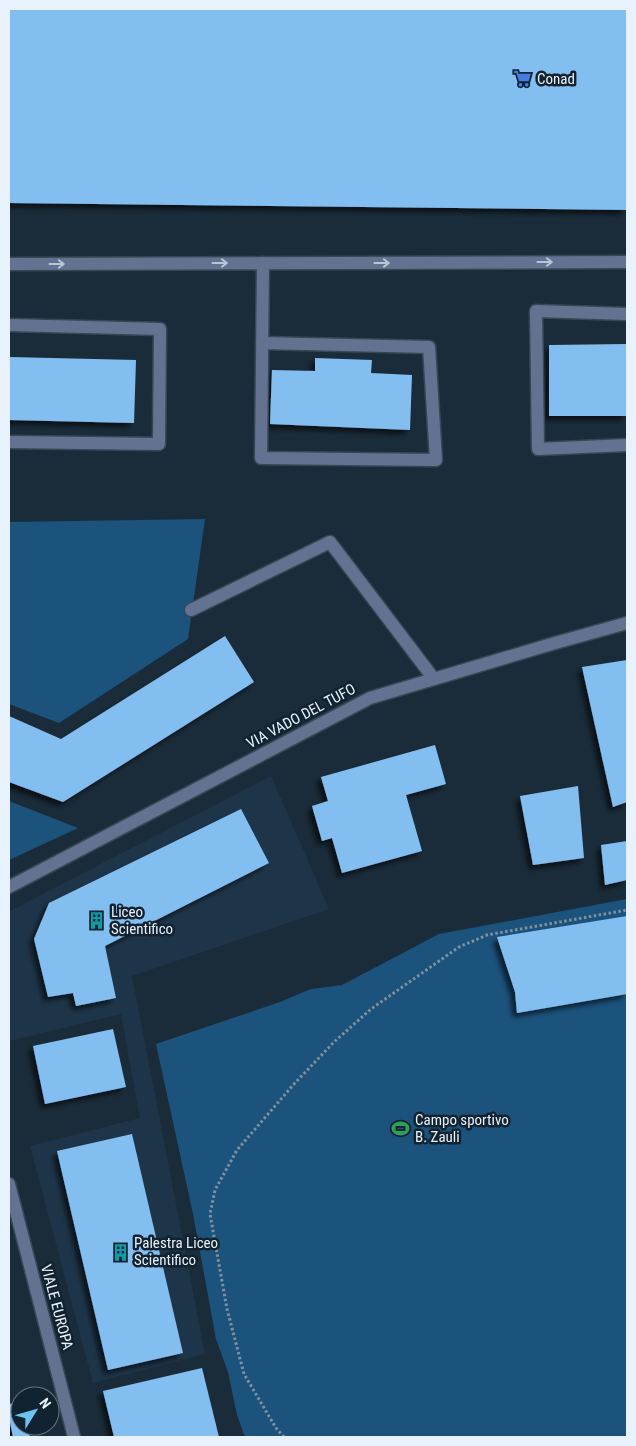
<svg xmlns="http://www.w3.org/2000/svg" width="636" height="1446" font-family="'Roboto Condensed',sans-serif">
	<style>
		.built { fill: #1e3549 }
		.green { fill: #1b537d }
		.building { fill: #83bef1; filter: url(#shadow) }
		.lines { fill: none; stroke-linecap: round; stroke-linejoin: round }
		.minor-casing { stroke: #374855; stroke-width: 15 }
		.path { stroke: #82909c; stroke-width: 3; stroke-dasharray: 2.5 2.5; stroke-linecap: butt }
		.minor { stroke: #647292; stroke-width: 12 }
		.oneway { stroke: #b9c5d7 }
		.labels { text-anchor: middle; stroke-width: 5; stroke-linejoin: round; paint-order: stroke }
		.poi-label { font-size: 15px; fill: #e7f2fc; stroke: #112230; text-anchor: start }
		.street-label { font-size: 15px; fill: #e7f2fc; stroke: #112230 }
	</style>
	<defs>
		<filter id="shadow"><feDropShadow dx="-4.5" dy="4.5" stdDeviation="2.5" flood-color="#0009"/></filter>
	</defs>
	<rect width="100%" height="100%" fill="#1a2c3a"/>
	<!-- built -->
	<path class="built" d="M271 776 329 909 132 976 205 1354 93 1383 30 1146 140 1118 121 1014 9 1041V913L10 911Z"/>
	<!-- green -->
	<g class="green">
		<path d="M205 519 188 639 59 723 9 704V522Z"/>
		<path d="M9 801 78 828 9 860Z"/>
		<path d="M627 899V1437H245L237 1415 228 1372 216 1339 193 1214 156 1044 280 1002 311 989 342 985 439 934Z"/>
	</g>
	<!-- building -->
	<g class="building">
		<path d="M9 9H627L626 210 9 203Z"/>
		<path d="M627 344V416H549V345Z"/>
		<path d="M9 357 136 360 134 423 9 420Z"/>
		<path d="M315 358 372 360 371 373 412 375 410 430 270 424 272 370 315 371Z"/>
		<path d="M225 636 254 682 63 802 9 782V716L61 739Z"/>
		<path d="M627 660V802L613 807 582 667Z"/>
		<path d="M435 745 446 784 406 795 422 851 342 873 332 838 322 841 312 806 328 801 321 777Z"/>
		<path d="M578 786 584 858 533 865 520 796Z"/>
		<path d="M241 809 269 863 105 946 116 998 76 1006 73 993 48 997 34 939 49 903Z"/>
		<path d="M627 841V880L605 885 601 845Z"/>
		<path d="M627 916V994L517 1013 515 992 497 937Z"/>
		<path d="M113 1029 126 1087 45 1104 33 1046Z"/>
		<path d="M132 1134 183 1353 108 1370 57 1151Z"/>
		<path d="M202 1368 219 1437H114L103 1391Z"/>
		<path d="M20 1402V1426H28L30 1437H13L9 1418V1404Z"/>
	</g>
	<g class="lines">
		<defs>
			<g id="minor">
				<path d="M9 264 627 262"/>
				<path d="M627 314 536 311 538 449 627 445"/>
				<path d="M9 325 160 329 159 444 9 442"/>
				<path d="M262 343 429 347 436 460 261 458 263 263"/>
				<path d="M191 610 330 542 434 679"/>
				<path d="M9 887 370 698 555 643 627 623"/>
				<path d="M9 1184 74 1437"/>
			</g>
		</defs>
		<!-- minor casing -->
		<use href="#minor" class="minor-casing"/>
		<!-- path -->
		<path class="path" d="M284 1437 276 1428 244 1374 227 1309 210 1214 215 1190 237 1150 294 1084 334 1042 371 1009 459 947 487 935 627 910"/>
		<!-- minor -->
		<use href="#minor" class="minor"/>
	</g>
	<!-- one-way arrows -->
	<defs><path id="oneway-shaft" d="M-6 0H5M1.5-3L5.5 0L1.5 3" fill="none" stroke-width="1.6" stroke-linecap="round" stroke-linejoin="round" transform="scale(1.25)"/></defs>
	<g class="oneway">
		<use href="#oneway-shaft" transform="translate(545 262)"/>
		<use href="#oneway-shaft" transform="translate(220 263)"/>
		<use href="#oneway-shaft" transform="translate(382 263)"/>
		<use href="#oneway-shaft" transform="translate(57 264)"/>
	</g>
	<!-- icons -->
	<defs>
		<symbol id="supermarket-bare" viewBox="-9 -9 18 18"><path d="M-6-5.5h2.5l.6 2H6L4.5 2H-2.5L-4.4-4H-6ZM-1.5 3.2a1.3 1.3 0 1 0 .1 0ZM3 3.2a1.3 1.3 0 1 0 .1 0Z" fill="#3f7fe0" stroke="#112230" stroke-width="2.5" paint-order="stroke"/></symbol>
		<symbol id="building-bare" viewBox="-9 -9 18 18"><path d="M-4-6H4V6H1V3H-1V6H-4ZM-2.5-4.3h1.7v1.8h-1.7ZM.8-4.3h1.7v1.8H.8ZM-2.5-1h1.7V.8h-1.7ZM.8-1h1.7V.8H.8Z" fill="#0f9aa8" stroke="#112230" stroke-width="2.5" paint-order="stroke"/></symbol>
		<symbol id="stadium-bare" viewBox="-9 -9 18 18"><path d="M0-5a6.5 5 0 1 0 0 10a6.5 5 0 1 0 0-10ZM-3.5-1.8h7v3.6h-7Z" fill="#2e9e5b" stroke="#112230" stroke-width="2.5" paint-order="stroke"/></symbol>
	</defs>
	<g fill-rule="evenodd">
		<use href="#supermarket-bare" x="510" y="66" width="25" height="25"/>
		<use href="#building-bare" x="84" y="908" width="25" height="25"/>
		<use href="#stadium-bare" x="388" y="1116" width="25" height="25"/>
		<use href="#building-bare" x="108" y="1240" width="25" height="25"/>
	</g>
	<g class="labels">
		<!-- poi labels -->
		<g class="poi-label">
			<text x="537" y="84">Conad</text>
			<text x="111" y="917">Liceo<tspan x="111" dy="17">Scientifico</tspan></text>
			<text x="415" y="1125">Campo sportivo<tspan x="415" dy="17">B. Zauli</tspan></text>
			<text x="134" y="1248">Palestra Liceo<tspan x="134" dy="17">Scientifico</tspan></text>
		</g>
		<!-- street labels -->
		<g class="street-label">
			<text transform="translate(301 716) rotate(-28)" y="5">VIA VADO DEL TUFO</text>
			<text transform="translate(57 1307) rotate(75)" y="5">VIALE EUROPA</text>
		</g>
	</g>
	<!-- border -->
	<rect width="636" height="1446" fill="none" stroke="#e7f2fc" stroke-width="20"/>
	<!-- north arrow -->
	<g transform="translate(35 1411) rotate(53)"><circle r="24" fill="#112230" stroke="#677582"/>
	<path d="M0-4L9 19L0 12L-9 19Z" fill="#6dc2f3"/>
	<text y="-8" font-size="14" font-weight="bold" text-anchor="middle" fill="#e7f2fc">N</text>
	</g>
</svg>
